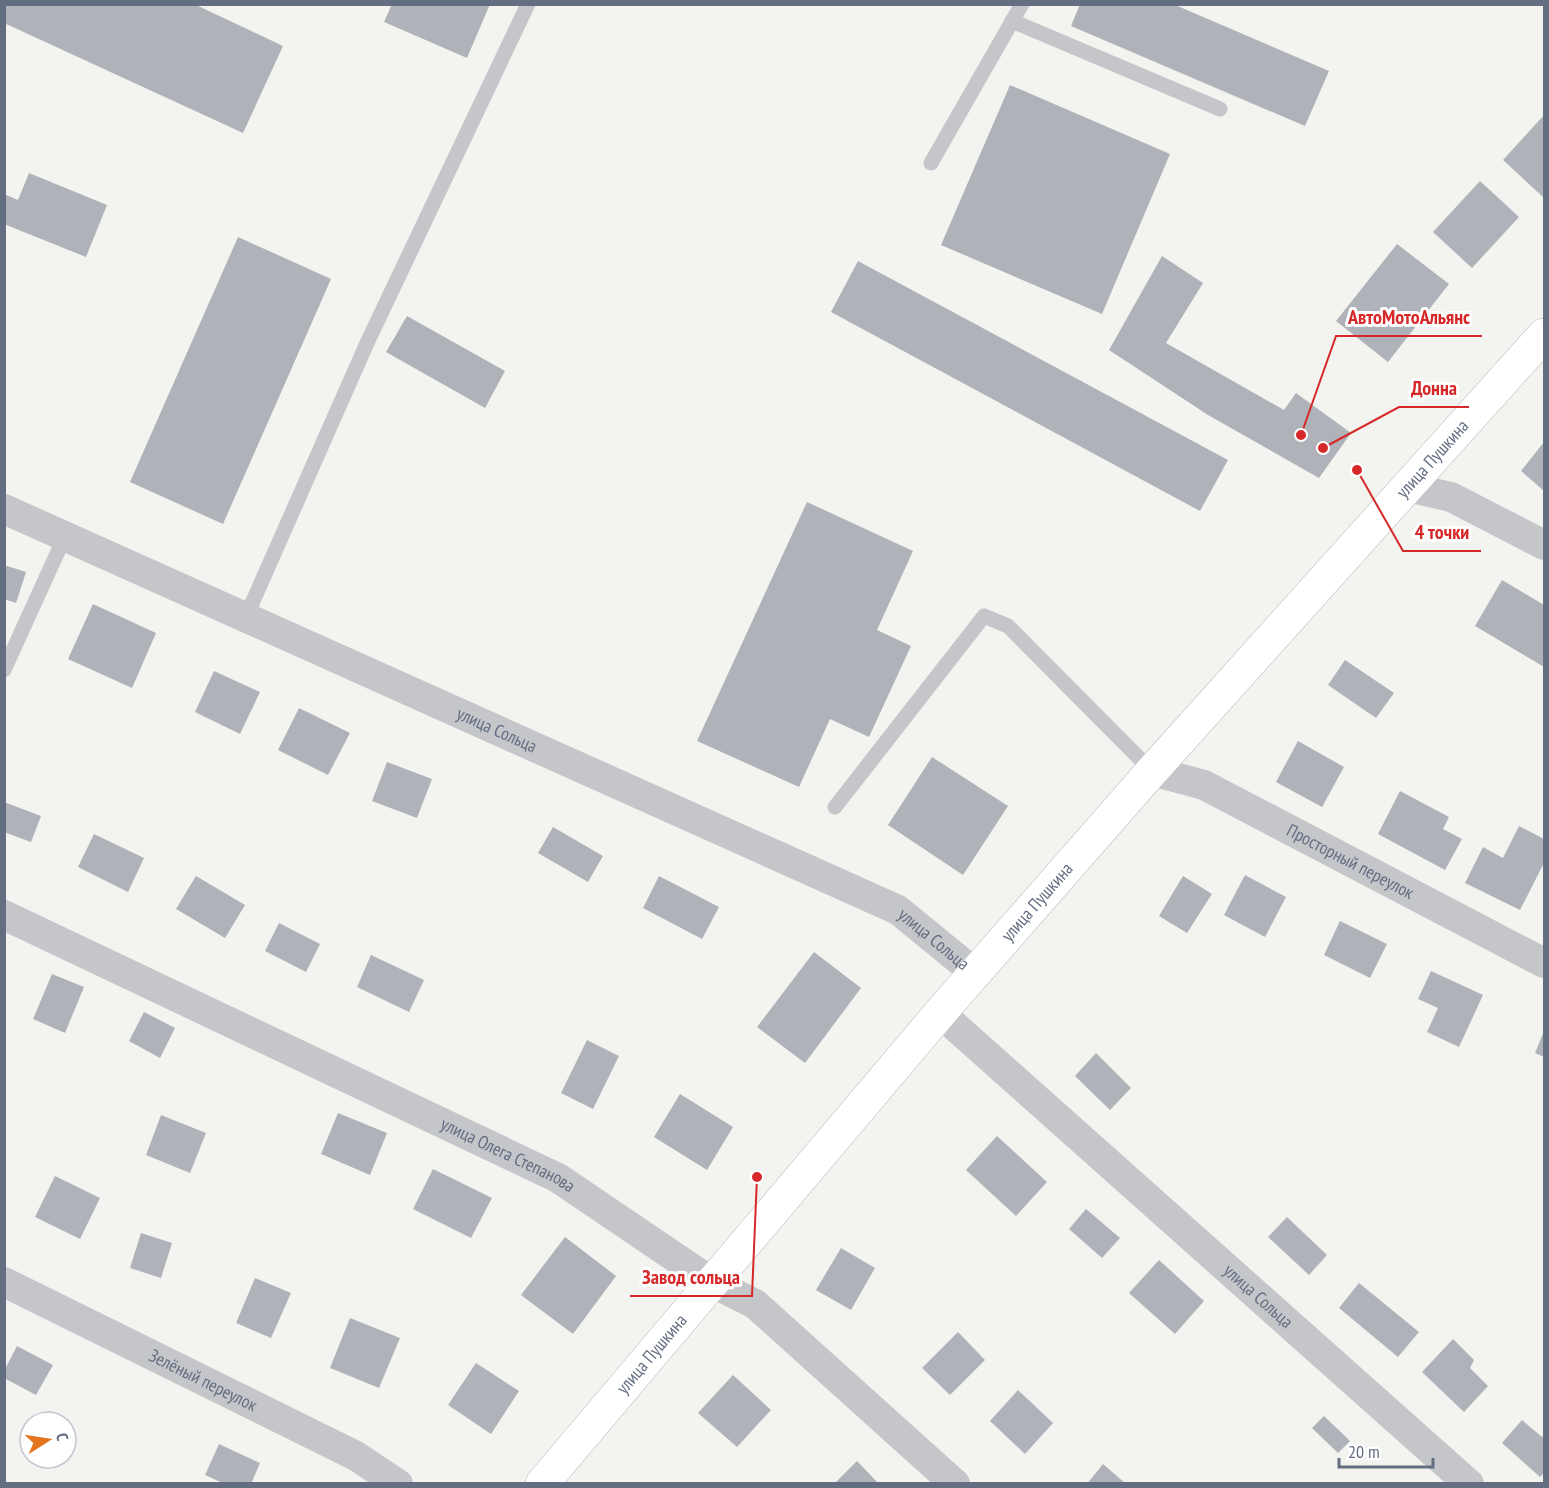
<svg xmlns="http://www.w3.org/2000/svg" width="1549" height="1488" font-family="'PT Sans Narrow',sans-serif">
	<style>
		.building { fill: #afb3b9 }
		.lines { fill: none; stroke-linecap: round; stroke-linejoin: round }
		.secondary-casing { stroke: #b6b9be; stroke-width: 34 }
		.lane { stroke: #c4c6ca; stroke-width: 15 }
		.street { stroke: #c4c6ca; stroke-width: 30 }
		.secondary { stroke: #fff; stroke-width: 33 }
		.labels { text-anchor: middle; stroke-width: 6; stroke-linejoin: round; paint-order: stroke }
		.street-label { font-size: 18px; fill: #636e81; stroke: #fff }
		.leader { fill: none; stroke: #d62828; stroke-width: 2 }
		.callout-dot { fill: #d62828; stroke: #fff; stroke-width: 2 }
		.callout-label { font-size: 20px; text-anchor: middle; font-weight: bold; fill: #d62828; stroke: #fff; stroke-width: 6; stroke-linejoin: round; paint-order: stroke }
	</style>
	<rect width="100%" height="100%" fill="#f3f4f0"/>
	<!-- building -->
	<g class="building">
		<path d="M4 4H194L283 46 243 133 4 23Z"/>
		<path d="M392 4H490L467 58 384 22Z"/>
		<path d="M1080 4H1173L1329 71 1305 126 1071 26Z"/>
		<path d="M1010 85 1170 154 1102 314 941 245Z"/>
		<path d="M1544 115V198L1503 160Z"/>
		<path d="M29 173 107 205 86 257 4 224V194L18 200Z"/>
		<path d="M1480 181 1519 217 1472 268 1433 232Z"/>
		<path d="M238 237 331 279 223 524 130 482Z"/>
		<path d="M1397 244 1449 284 1388 362 1336 321Z"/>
		<path d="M1162 256 1203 283 1166 343 1284 410 1296 393 1351 433 1319 478 1208 415 1109 350Z"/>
		<path d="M858 261 1228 460 1200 511 831 312Z"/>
		<path d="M407 316 505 371 485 408 386 352Z"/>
		<path d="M1544 442V491L1521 471Z"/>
		<path d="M807 502 913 551 877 630 911 646 869 737 830 719 799 787 697 741Z"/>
		<path d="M4 565 26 572 16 603 4 599Z"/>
		<path d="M1502 580 1544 605V667L1475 626Z"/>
		<path d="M93 604 156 633 132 688 68 659Z"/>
		<path d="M1345 660 1394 693 1376 718 1328 685Z"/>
		<path d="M214 671 260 692 240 734 195 712Z"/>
		<path d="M299 708 350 733 328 775 278 750Z"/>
		<path d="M1298 741 1344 767 1322 807 1276 782Z"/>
		<path d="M932 757 1008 806 963 875 888 825Z"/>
		<path d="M387 762 432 779 417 818 372 801Z"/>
		<path d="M1400 791 1449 817 1443 829 1462 839 1445 870 1378 834Z"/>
		<path d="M4 802 41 816 31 842 4 832Z"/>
		<path d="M1519 826 1544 839V863L1520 910 1465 883 1483 847 1503 858Z"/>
		<path d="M553 827 603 856 588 882 538 853Z"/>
		<path d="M94 834 144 858 128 892 78 867Z"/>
		<path d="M1245 875 1286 897 1265 937 1224 915Z"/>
		<path d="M196 876 245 905 225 938 176 909Z"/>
		<path d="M659 876 719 907 702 939 643 908Z"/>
		<path d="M1183 876 1212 894 1187 933 1159 916Z"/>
		<path d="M1340 921 1387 944 1370 978 1324 955Z"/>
		<path d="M279 923 320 944 306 972 265 951Z"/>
		<path d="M814 952 861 988 805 1063 757 1027Z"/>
		<path d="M371 955 424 980 409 1012 357 987Z"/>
		<path d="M1431 971 1483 995 1459 1047 1427 1032 1438 1008 1418 999Z"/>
		<path d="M52 974 84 987 65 1033 33 1019Z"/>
		<path d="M144 1012 175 1028 160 1058 129 1041Z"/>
		<path d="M1544 1031V1057L1535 1053Z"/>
		<path d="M587 1040 619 1056 593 1109 561 1093Z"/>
		<path d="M1096 1053 1131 1088 1110 1110 1075 1076Z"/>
		<path d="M680 1094 733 1127 707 1170 654 1137Z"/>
		<path d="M338 1113 387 1133 370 1175 321 1154Z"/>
		<path d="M161 1115 206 1133 190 1173 146 1155Z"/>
		<path d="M997 1136 1047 1182 1016 1216 966 1170Z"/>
		<path d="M433 1169 492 1198 471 1238 413 1209Z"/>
		<path d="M55 1176 100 1198 80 1239 35 1217Z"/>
		<path d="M1086 1209 1120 1238 1102 1258 1069 1229Z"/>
		<path d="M1287 1217 1327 1255 1309 1275 1268 1237Z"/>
		<path d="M141 1233 172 1243 161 1278 130 1268Z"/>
		<path d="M565 1237 616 1276 573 1334 521 1295Z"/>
		<path d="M841 1248 875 1268 851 1310 816 1290Z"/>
		<path d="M1159 1260 1204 1301 1175 1334 1129 1293Z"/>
		<path d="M255 1278 291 1293 271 1338 236 1323Z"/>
		<path d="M1359 1283 1419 1332 1398 1357 1339 1308Z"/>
		<path d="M350 1318 400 1338 379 1388 330 1368Z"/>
		<path d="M958 1332 985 1360 950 1395 922 1368Z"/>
		<path d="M1453 1339 1474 1360 1470 1368 1488 1386 1464 1412 1422 1372Z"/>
		<path d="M17 1346 53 1365 36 1395 4 1378V1371Z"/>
		<path d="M476 1363 519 1391 491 1434 448 1405Z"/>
		<path d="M733 1375 771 1410 737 1447 698 1413Z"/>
		<path d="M1018 1390 1053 1423 1025 1454 990 1421Z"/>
		<path d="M1324 1416 1350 1441 1338 1453 1312 1428Z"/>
		<path d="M1522 1420 1542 1437 1544 1434V1473L1540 1477 1502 1443Z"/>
		<path d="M219 1444 260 1463 251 1484H225L205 1475Z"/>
		<path d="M857 1461 879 1484H834Z"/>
		<path d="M1103 1464 1126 1484H1087Z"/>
	</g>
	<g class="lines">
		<defs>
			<g id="secondary">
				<path id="s6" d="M542 1484 940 1013 1152 771 1544 335"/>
			</g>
		</defs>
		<!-- secondary casing -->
		<use href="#secondary" class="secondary-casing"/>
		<!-- lane -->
		<g class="lane">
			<path d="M1012 21 1220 109"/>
			<path d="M931 163 1022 4"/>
			<path d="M246 617 367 343 528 4"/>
			<path d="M4 670 65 536"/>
			<path d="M835 807 984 616 1008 626 1152 771"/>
		</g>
		<!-- street -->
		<g class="street">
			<path d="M1408 487 1451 497 1544 545"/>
			<path id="s1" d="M4 509 898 910 975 973"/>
			<path id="s2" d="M1152 771 1204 785 1544 963"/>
			<path id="s3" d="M4 915 558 1178 713 1283 755 1304 955 1484"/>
			<path id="s4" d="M940 1013 1469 1484"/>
			<path id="s5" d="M4 1282 356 1456 398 1484"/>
		</g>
		<!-- secondary -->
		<use href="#secondary" class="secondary"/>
	</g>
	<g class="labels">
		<!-- street labels -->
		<g class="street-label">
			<text dy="6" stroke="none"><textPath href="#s6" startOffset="1358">улица Пушкина</textPath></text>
			<text dy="6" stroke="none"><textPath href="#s1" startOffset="540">улица Сольца</textPath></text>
			<text dy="6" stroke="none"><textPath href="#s2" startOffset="219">Просторный переулок</textPath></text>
			<text dy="6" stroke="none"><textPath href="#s6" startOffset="764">улица Пушкина</textPath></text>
			<text dy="6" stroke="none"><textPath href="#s1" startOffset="1026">улица Сольца</textPath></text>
			<text dy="6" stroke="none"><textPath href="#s3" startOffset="558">улица Олега Степанова</textPath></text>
			<text dy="6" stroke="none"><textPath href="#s4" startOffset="426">улица Сольца</textPath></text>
			<text dy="6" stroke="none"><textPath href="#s6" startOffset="170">улица Пушкина</textPath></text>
			<text dy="6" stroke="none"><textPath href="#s5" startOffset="222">Зелёный переулок</textPath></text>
		</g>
	</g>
	<!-- callouts -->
	<path class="leader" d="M1301 435L1336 336H1482M1323 448L1399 407H1469M1357 470L1403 551H1481M757 1177L752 1296H630"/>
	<g class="callout-dot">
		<circle cx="1301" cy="435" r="6"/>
		<circle cx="1323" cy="448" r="6"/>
		<circle cx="1357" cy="470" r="6"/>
		<circle cx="757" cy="1177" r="6"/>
	</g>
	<g class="callout-label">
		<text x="1409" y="324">АвтоМотоАльянс</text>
		<text x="1434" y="395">Донна</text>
		<text x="1442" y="539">4 точки</text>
		<text x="691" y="1284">Завод сольца</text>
	</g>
	<!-- border -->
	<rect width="1549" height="1488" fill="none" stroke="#636e81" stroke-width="12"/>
	<!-- north arrow -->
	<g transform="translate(48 1440) rotate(78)"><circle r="28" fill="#ffffff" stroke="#c1c5cd" stroke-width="1.5"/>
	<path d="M0-4.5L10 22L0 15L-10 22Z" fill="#e47420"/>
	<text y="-9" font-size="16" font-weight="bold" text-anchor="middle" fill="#636e81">С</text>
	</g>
	<!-- scale -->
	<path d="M1339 1458v9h94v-9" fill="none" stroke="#636e81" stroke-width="3"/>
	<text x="1348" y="1458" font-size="18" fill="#636e81" stroke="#ffffff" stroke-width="4.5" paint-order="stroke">20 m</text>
</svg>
